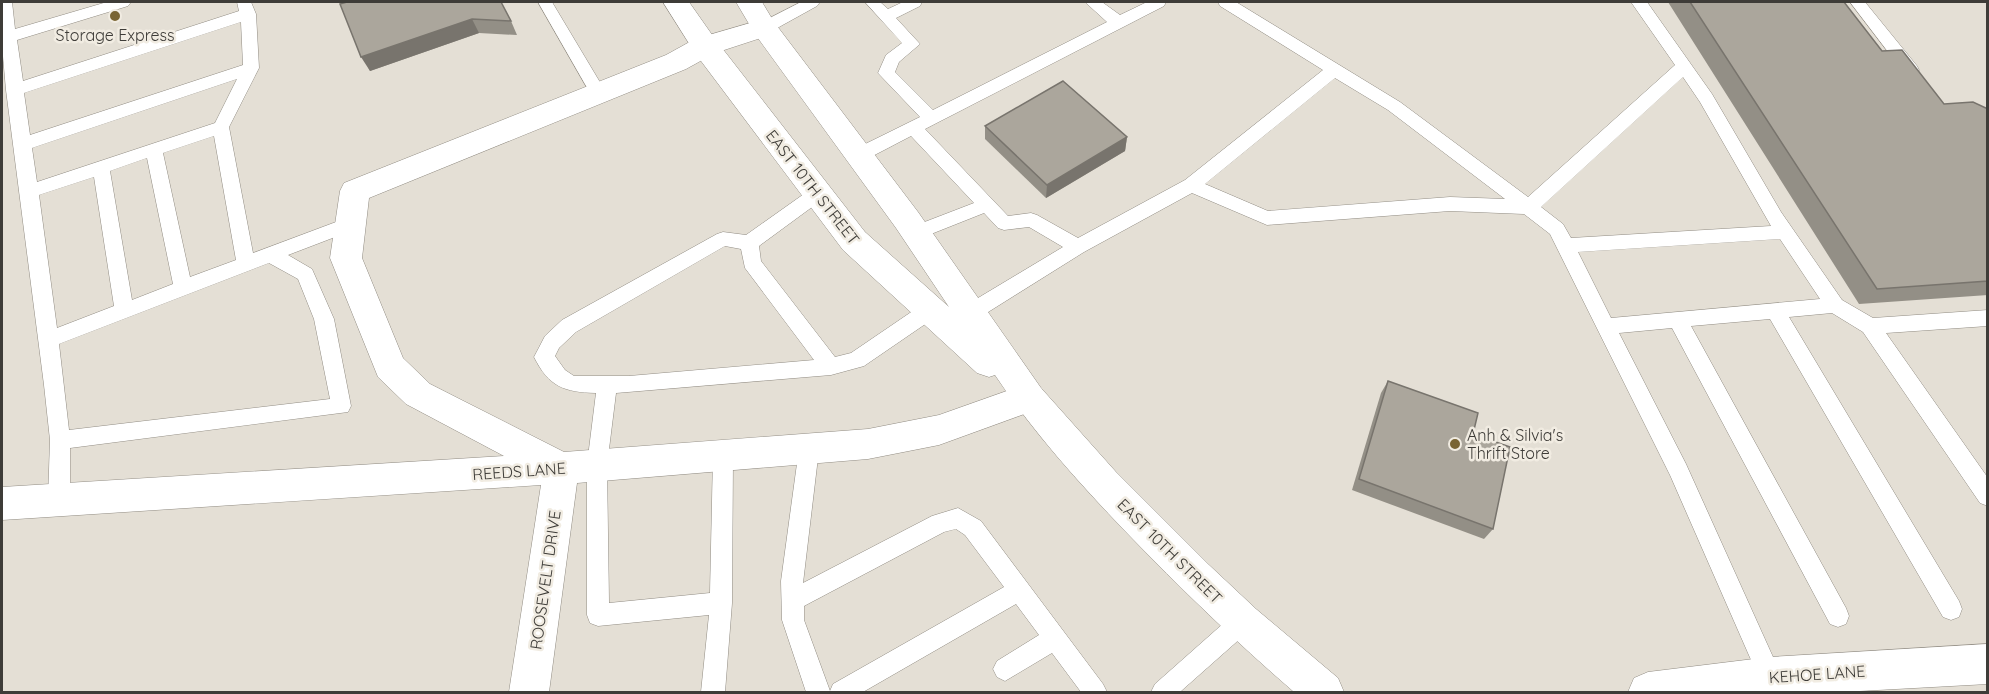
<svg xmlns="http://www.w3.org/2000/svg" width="1989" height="694" font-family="Quicksand,sans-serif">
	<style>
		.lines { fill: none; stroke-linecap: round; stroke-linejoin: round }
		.service-casing { stroke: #918c83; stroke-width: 1 }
		.minor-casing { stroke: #918c83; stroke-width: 1 }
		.primary-casing { stroke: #918c83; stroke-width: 1 }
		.service { fill: #fff; fill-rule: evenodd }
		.minor { fill: #fff; fill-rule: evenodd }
		.primary { fill: #fff; fill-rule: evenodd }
		.wall { fill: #938f86 }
		.shaded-wall { fill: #78746d }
		.building { fill: #aba69c; stroke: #78746d; stroke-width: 1.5 }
		.poi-dot { fill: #796433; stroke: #f1ece2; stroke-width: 2 }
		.labels { text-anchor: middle; stroke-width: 5; stroke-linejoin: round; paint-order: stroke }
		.poi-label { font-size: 16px; fill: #3e3c38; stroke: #f1ece2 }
		.street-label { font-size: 16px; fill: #3e3c38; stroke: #f1ece2 }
	</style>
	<rect width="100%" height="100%" fill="#e4dfd5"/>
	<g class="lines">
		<defs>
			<g id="service">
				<path d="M2 2H12L15 29 107 2H131L128 6 17 40 23 81 239 11 237 2H251L256 14 259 68 229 127 253 253 344 219 350 217 356 219 359 224 356 229 288 255 312 269 334 319 351 406 348 412 70 448V500L67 507 59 510 51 507 48 500 50 440 44 385 6 90 2 45ZM241 22 243 65 30 135 24 93ZM237 79 215 123 37 182 32 148ZM214 136 236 260 190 277 163 153ZM147 158 173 284 132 300 110 171ZM94 177 114 306 57 328 39 195ZM269 263 298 279 314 319 330 399 69 430 59 344Z"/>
				<path d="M538 2H552L607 94 605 98H593Z"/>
				<path d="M801 2H820L817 6 770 32H758L756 28 758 24Z"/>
				<path d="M865 2H880L888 9 903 2H922L920 6 896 18 920 44 899 62 895 72 933 110 1107 22 1085 2H1102L1120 15 1147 2H1166L1164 6 925 129 1008 216 1031 213 1037 215 1078 238 1185 180 1323 70 1220 6 1218 2H1236L1400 102 1528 197 1675 65 1631 2H1647L1712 94 1781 212 1842 300 1873 318 1988 310V326L1886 333 1988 478V506L1980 503 1863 332 1832 313 1789 317 1959 601 1962 609 1959 617 1951 620 1943 617 1770 319 1691 326 1846 608 1849 616 1846 624 1838 627 1830 624 1672 328 1619 333 1686 464 1782 677 1778 685 1770 689 1762 685 1670 475 1550 234 1524 214 1450 211 1267 225 1192 193 1084 252 977 319 970 321 963 319 960 313 963 307 1063 247 1029 227 1004 230 998 228 984 213 921 238 915 240 909 238 906 233 909 228 974 203 911 136 865 160 859 161 853 160 850 155 853 150 920 117 878 73 886 55 902 43ZM1683 77 1700 102 1771 226 1571 238 1563 224 1541 207ZM1335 78 1388 110 1505 199 1450 197 1268 211 1205 184ZM1780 239 1820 299 1611 318 1578 252Z"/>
				<path d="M1850 2H1865L1917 66 1919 70 1917 74H1905Z"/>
				<path d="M817 187 823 189 826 194 823 199 759 246 761 261 835 357 851 353 923 304 930 302 937 304 940 310 937 316 864 366 831 375 616 393 607 465 609 603 710 593 713 456 716 449 723 447 730 449 733 456 732 603 725 692H701L709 615 598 626 590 623 587 615V465L596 393C564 392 549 387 534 357L545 336 562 320 717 234 723 232 746 235 811 189ZM725 246 741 249 745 268 814 360 629 376H574L565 370 555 356 559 348 576 332Z"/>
				<path d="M809 440 816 442 819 449 803 583 932 516 958 508 981 521 1103 684 1107 692H1081L1052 653 1005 681 997 677 993 669 997 661 1039 635 1016 604 863 692H806L782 620 781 581 799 449 802 442ZM956 529 965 535 1004 587 833 684 830 691 804 620V606L944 532Z"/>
				<path d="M1242 611 1250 614 1253 622 1250 630 1180 692H1151L1155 684 1234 614Z"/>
			</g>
			<g id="minor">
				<path d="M764 19 773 22 777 28 773 34 715 53 686 69 369 198 362 258 403 358 430 384 564 452 868 429 939 415 1029 383 1041 388 1046 398 1041 408 939 445 868 459 577 483 549 692H509L541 485 2 520V487L504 456 406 404 378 377 330 258 340 191 344 183 666 55 695 39Z"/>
				<path d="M1988 644V684L1841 692H1628L1634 678 1648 672 1770 657Z"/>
			</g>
			<path id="primary" d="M663 2H689L715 39 865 232 949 307 896 228 755 34 736 2H762L774 22 918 212 1041 388 1116 472 1208 564 1256 609 1338 678 1344 692H1294C1235 641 1180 588 1126 532 1079 483 1033 432 995 375L989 377 977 373 843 250 695 53Z"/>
		</defs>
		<!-- service casing -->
		<use href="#service" class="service-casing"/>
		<!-- minor casing -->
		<use href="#minor" class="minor-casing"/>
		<!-- primary casing -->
		<use href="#primary" class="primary-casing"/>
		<!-- service -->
		<use href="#service" class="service"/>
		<!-- minor -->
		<use href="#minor" class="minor"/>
		<!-- primary -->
		<use href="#primary" class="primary"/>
	</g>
	<!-- wall -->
	<g class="wall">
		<path d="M1668 2H1844L1882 51 1944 104 1988 109V295L1859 304Z"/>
		<path d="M340 4 511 21 517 35 479 33 370 71Z"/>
		<path d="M985 126 1127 137 1125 151 1046 198 985 139Z"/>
		<path d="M1388 381 1473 434 1493 529 1484 539 1352 490 1381 393Z"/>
	</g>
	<!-- shaded-wall -->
	<g class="shaded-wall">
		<path d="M472 19 479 33 370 71 361 57Z"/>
		<path d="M1127 137 1125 151 1046 198 1047 185Z"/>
	</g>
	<!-- building -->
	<g class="building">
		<path d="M347 2H501L511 21 472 19 361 57 340 4Z"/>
		<path d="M1690 2H1844L1882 51 1902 50 1944 104 1973 102 1988 109V281L1877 289Z"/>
		<path d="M1063 81 1127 137 1047 185 985 126Z"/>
		<path d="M1388 381 1478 413 1473 434 1510 447 1493 529 1359 479Z"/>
	</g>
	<!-- markers -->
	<g class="poi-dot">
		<circle cx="115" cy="16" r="6"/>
		<circle cx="1455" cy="444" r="6"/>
	</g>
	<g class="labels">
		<!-- poi labels -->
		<g class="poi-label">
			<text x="115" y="41">Storage Express</text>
			<text x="1467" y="441" text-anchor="start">Anh &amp; Silvia's<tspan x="1467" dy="18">Thrift Store</tspan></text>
		</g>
		<!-- street labels -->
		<g class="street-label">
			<text transform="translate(813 187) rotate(52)" y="6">EAST 10TH STREET</text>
			<text transform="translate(519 471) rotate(-4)" y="6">REEDS LANE</text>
			<text transform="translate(1170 551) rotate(45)" y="6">EAST 10TH STREET</text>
			<text transform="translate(545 580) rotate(-82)" y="6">ROOSEVELT DRIVE</text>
			<text transform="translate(1817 674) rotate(-4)" y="6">KEHOE LANE</text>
		</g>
	</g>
	<!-- border -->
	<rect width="1989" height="694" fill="none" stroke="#3e3c38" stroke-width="6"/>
</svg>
